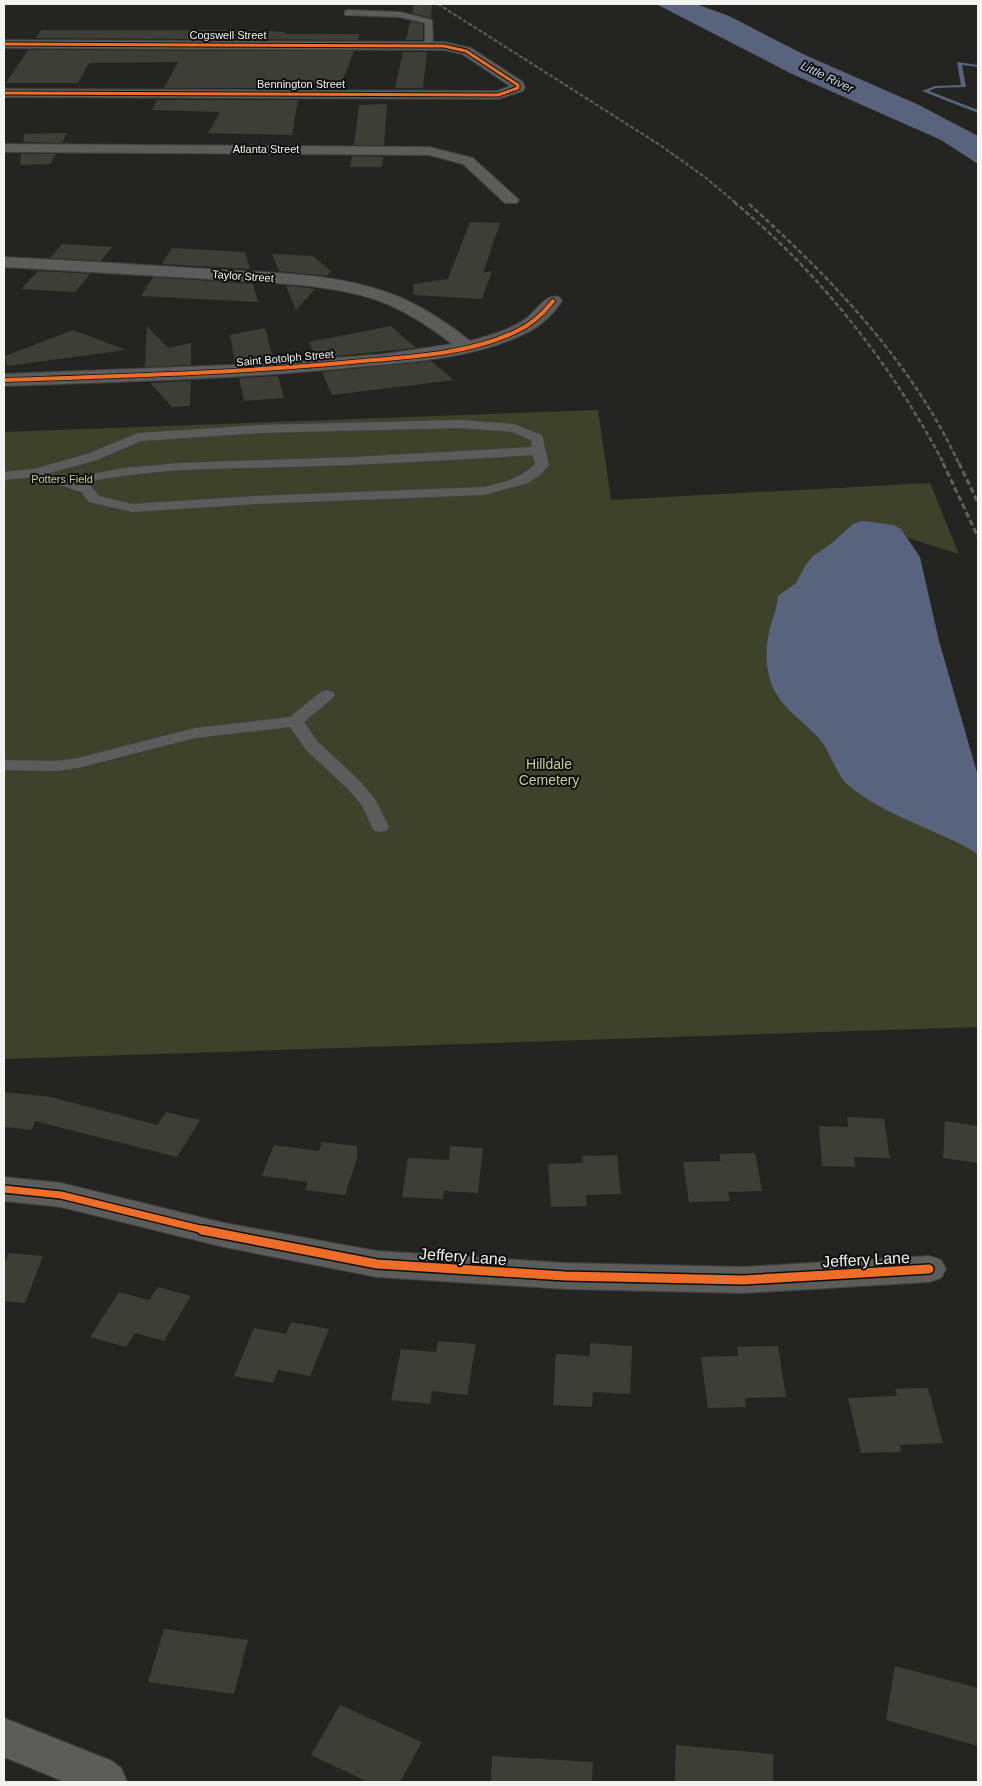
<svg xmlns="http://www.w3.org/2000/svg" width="982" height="1786" font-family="Helvetica,sans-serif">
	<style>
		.green { fill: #3e422b }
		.water { fill: #58647e }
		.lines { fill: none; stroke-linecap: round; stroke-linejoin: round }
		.stream { fill: #58647e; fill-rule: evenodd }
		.building { fill: #3d3e36 }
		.lane-casing { stroke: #41413f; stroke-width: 2 }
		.street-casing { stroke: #41413f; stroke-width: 2 }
		.lane { fill: #5c5c5b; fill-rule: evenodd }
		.street { fill: #5c5c5b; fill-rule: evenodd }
		.rail-far2 { stroke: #5f5f5c; stroke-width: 2; stroke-dasharray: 4 2; stroke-linecap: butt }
		.rail-far1 { stroke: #5f5f5c; stroke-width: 2.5; stroke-dasharray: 5 2.5; stroke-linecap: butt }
		.rail { stroke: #5f5f5c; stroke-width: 3; stroke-dasharray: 6 3; stroke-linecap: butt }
		.cycleway-far3-casing { stroke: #0e0f0c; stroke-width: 5 }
		.cycleway-far2-casing { stroke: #0e0f0c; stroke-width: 5.5 }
		.cycleway-far1-casing { stroke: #0e0f0c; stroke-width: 10 }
		.cycleway-casing { stroke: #0e0f0c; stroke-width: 12 }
		.cycleway-far3 { stroke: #ee6e29; stroke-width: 3 }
		.cycleway-far2 { stroke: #ee6e29; stroke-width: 4 }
		.cycleway-far1 { stroke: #ee6e29; stroke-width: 7 }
		.cycleway { stroke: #ee6e29; stroke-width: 9 }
		.labels { text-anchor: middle; stroke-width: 4; stroke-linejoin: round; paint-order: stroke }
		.far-street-label { font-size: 11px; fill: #f3f3ef; stroke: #0e0f0c }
		.far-park-label { font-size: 11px; fill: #c5cf93; stroke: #0e0f0c }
		.far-water-label { font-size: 12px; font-style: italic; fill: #c9d7f8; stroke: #0e0f0c }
		.park-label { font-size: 14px; fill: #c5cf93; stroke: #0e0f0c }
		.near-street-label { font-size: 16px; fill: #f3f3ef; stroke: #0e0f0c }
	</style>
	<rect width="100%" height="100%" fill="#242521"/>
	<!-- green -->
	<path class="green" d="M598 410 611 500 930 483 959 554 876 528 978 829V1027L4 1059V432Z"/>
	<!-- water -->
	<g class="water">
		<path d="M656 4H696L729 16 805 55 919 105 978 136V164L941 140 790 73Z"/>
		<path d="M862 521 894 525 901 529 920 557 939 641 978 776V855C967 846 954 841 941 835 910 821 873 807 847 784 835 773 830 749 817 736 796 715 773 702 768 671 765 655 767 636 772 621 775 612 777 606 778 596L796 583 805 566 813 556 832 543 853 524Z"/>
	</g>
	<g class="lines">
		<!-- stream -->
		<path class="stream" d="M957 62 978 65V67L962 65 966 87 936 88 929 91 978 110V113L922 91 935 86 961 85Z"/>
	</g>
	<!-- building -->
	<g class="building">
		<path d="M414 4H432L431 18 412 13Z"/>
		<path d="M410 21 423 24V40H406Z"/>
		<path d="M41 30H248L286 32 285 34H360L358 40 36 38Z"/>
		<path d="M28 50 354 51 341 85H302L301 88H164L178 62 89 63 78 83H6Z"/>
		<path d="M403 52H427L423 88H395Z"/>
		<path d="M157 100H298L292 135 208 133 220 112 152 110Z"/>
		<path d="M387 104 384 145H354L359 105Z"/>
		<path d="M67 133 62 143 23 142 24 134Z"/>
		<path d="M21 154H56L50 164 20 165Z"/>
		<path d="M352 156 383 157 382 167H350Z"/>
		<path d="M470 222 500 223 483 273 492 271 482 299 414 295 413 284 448 279Z"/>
		<path d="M62 244 112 247 101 261 50 258Z"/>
		<path d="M172 248 245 252 250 269 162 264Z"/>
		<path d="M272 254 313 256 331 271 327 276 279 271Z"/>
		<path d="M38 271 59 272 90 274 75 292 21 289Z"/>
		<path d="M153 277 253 284 258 302 141 296Z"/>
		<path d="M286 286 300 287 315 289 296 310Z"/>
		<path d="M147 326 168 348 191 343V365L145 367Z"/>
		<path d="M391 326 416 348 316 358 309 342Z"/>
		<path d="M265 328 274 361 235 363 230 335Z"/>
		<path d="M73 330 126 350 7 366 5 356Z"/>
		<path d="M431 361 454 380 332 395 322 372Z"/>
		<path d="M278 376 284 398 244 401 239 378Z"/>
		<path d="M191 381 190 406 172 407 150 383Z"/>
		<path d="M4 1092 51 1097 157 1125 166 1112 200 1120 177 1157 35 1121 32 1130 4 1127Z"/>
		<path d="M847 1117 884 1119 890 1158 854 1157 855 1167 822 1166 819 1126 848 1127Z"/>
		<path d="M945 1121 978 1126V1163L943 1158Z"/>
		<path d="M322 1142 357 1146V1158L345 1195 305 1190 308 1182 262 1176 274 1145 319 1151Z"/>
		<path d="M450 1146 483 1148 478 1193 444 1191 443 1199 402 1197 408 1158 449 1160Z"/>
		<path d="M755 1153 762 1191 728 1192 730 1201 689 1202 683 1162 721 1161 719 1154Z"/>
		<path d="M617 1155 621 1194 586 1195 587 1206 551 1207 548 1164 583 1163 582 1156Z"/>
		<path d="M8 1253 43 1256 25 1303 4 1301V1265Z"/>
		<path d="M158 1287 191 1296 164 1341 135 1333 126 1347 90 1337 119 1292 149 1300Z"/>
		<path d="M291 1322 329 1329 310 1376 278 1370 273 1383 234 1376 254 1328 286 1334Z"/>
		<path d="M438 1341 476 1344 467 1395 432 1391 430 1404 391 1400 401 1349 436 1352Z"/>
		<path d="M590 1343 632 1346 630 1394 593 1392 592 1407 553 1405 556 1354 590 1356Z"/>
		<path d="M778 1346 786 1397 745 1398 746 1407 708 1408 701 1357 738 1356 737 1347Z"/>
		<path d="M928 1388 943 1443 900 1445 901 1452 861 1453 848 1398 897 1396 895 1389Z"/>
		<path d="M164 1629 248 1640 234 1694 148 1682Z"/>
		<path d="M895 1666 978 1688V1746L886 1720Z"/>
		<path d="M340 1705 422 1742 400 1782H368L311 1755Z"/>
		<path d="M676 1745 773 1754V1782H675Z"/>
		<path d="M492 1756 593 1762 592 1782H491Z"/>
	</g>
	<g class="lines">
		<defs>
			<g id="lane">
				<path d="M348 10 400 12 432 20 433 45 429 48 425 45V23L400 17 345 15V11Z"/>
				<path d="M460 420 514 424 542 435 549 465 541 474 528 483 484 495 256 504 132 512 89 502 81 492 34 477 4 480V472L34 469 87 454 138 433 258 425ZM460 428 512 432 531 440 532 447 354 457 179 463 123 468 68 479 50 473 97 460 141 441 258 433ZM533 455 535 464C521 478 503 483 484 487L256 496 132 504 99 496 91 486 83 483C149 468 219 469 287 467 369 465 451 460 533 455Z"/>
				<path d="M327 690 333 692 335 695 333 698 304 722 318 742 360 781 375 799 389 827 386 831 380 832 374 831 361 804 348 789 306 750 290 727 195 738 78 768 57 771 4 770V760L57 761 78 758 195 728 290 717 321 692Z"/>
			</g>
			<g id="street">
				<path d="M4 40 444 42 471 48 523 82 525 88 523 91 498 99 4 97V89L497 91 510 86 462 54 444 50 4 48Z"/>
				<path d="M4 144 429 147 473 158 519 200 517 203H505L463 164 429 155 4 152Z"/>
				<path d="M4 257C77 261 151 265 224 270 279 273 336 274 389 293 419 304 445 321 470 341 491 335 511 330 528 317 539 308 545 294 559 297L562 301C552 316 539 328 522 335 472 359 410 362 356 367 239 379 121 382 4 386V374L259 364 385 354 452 344C429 326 403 309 374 299 326 284 274 283 224 280 150 275 77 271 4 267Z"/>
				<path d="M4 1177 61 1183 224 1223 377 1251 565 1263 743 1267 929 1256 941 1260 946 1269 941 1278 929 1282 743 1293 565 1289 377 1277 224 1247 61 1207 4 1201Z"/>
				<path d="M4 1718 112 1761 121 1768 127 1782H65L4 1757Z"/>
			</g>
		</defs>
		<!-- lane casing -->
		<use href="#lane" class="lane-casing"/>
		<!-- street casing -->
		<use href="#street" class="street-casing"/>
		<!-- lane -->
		<use href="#lane" class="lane"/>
		<!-- street -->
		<use href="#street" class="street"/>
		<!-- rail-far2 -->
		<path class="rail-far2" d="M438 4 663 147 706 178 736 203"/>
		<!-- rail-far1 -->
		<g class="rail-far1">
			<path d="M734 202C821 274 891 364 944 464"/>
			<path d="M749 204C831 278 912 362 959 464"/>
		</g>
		<!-- rail -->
		<g class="rail">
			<path d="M943 463 978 537"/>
			<path d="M959 463 978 503"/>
		</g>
		<defs>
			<path id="cycleway-far3" d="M4 44 444 46 466 51 518 85V88L498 95 4 93"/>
			<path id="cycleway-far2" d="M4 380C120 376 236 373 352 362 406 357 466 355 515 332 531 325 543 314 553 301"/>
			<path id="cycleway-far1" d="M4 1189 61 1195 208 1231"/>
			<path id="cycleway" d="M202 1230 377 1264 565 1276 743 1280 929 1269"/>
		</defs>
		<!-- cycleway-far3 casing -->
		<use href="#cycleway-far3" class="cycleway-far3-casing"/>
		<!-- cycleway-far2 casing -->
		<use href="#cycleway-far2" class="cycleway-far2-casing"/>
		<!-- cycleway-far1 casing -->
		<use href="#cycleway-far1" class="cycleway-far1-casing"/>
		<!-- cycleway casing -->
		<use href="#cycleway" class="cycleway-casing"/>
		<!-- cycleway-far3 -->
		<use href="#cycleway-far3" class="cycleway-far3"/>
		<!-- cycleway-far2 -->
		<use href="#cycleway-far2" class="cycleway-far2"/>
		<!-- cycleway-far1 -->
		<use href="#cycleway-far1" class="cycleway-far1"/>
		<!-- cycleway -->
		<use href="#cycleway" class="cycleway"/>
	</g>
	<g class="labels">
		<!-- far-street labels -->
		<g class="far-street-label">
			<text x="228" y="39">Cogswell Street</text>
			<text x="301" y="88">Bennington Street</text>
			<text x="266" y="153">Atlanta Street</text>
			<text transform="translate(243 276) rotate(4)" y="4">Taylor Street</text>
			<text transform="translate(285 358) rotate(-5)" y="4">Saint Botolph Street</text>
		</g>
		<!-- far-park labels -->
		<g class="far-park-label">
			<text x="62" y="483">Potters Field</text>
		</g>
		<!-- far-water labels -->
		<g class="far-water-label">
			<text transform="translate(827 77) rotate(26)" y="4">Little River</text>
		</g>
		<!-- park labels -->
		<g class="park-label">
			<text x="549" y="769">Hilldale<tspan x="549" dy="16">Cemetery</tspan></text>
		</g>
		<!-- near-street labels -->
		<g class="near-street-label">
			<text transform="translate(463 1256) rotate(4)" y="6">Jeffery Lane</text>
			<text transform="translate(866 1259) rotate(-3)" y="6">Jeffery Lane</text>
		</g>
	</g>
	<!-- border -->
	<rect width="982" height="1786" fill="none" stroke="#f3f3ef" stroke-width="10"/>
</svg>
